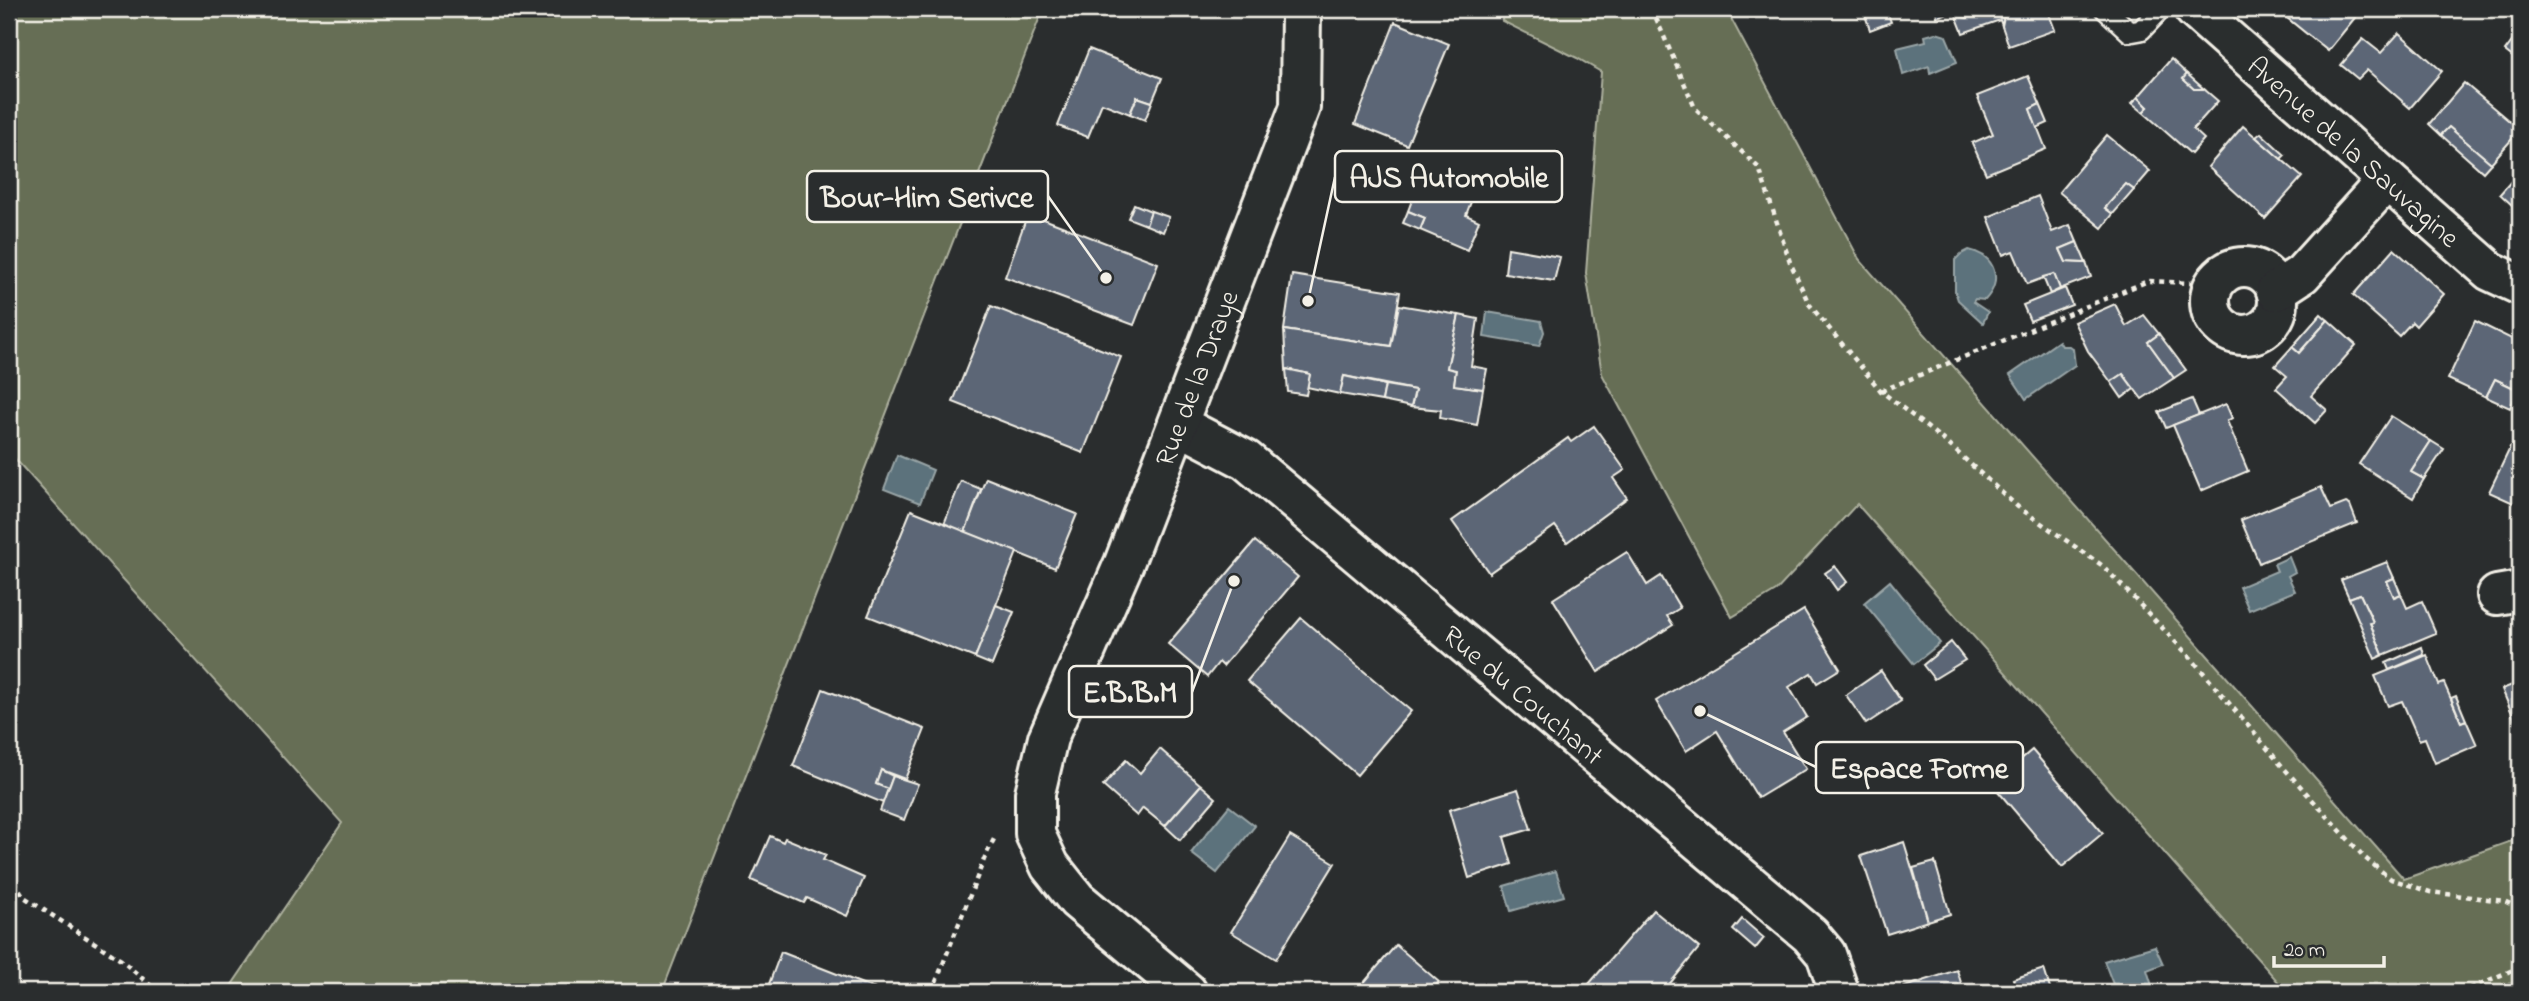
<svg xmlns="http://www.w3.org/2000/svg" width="2529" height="1001" font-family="'Indie Flower',sans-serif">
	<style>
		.green { fill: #666e55; stroke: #adb09e; stroke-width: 2 }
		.water { fill: #5c727b; stroke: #99a5a7; stroke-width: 2 }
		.building { fill: #5b6676; stroke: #f4f1e8; stroke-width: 2 }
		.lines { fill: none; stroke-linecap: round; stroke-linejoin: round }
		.lane-casing { stroke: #f4f1e8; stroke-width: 24 }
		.street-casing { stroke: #f4f1e8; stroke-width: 44 }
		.path { stroke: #f4f1e8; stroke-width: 4.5; stroke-dasharray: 5 5; stroke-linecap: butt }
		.lane { stroke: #2a2d2e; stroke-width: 19 }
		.street { stroke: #2a2d2e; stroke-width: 38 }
		.labels { text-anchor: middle; stroke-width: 6; stroke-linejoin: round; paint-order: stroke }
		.street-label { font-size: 28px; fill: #f4f1e8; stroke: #2a2d2e }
		.leader { fill: none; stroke: #f4f1e8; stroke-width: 2.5 }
		.callout-dot { fill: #f4f1e8; stroke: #2a2d2e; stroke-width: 2.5 }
		.callout { fill: #2a2d2e; stroke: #f4f1e8; stroke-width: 2.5 }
		.callout-label { font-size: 30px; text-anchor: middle; font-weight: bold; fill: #f4f1e8 }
	</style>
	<rect width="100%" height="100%" fill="#2a2d2e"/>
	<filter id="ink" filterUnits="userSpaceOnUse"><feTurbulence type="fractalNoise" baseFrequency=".0143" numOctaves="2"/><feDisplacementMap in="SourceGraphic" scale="14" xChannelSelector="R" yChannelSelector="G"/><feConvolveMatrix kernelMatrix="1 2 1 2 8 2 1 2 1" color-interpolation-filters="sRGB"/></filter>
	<g filter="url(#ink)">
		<!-- green -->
		<g class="green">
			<path d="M9 9H1043L662 992H227L342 823 9 452Z"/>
			<path d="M1503 9H1726L1859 259 2404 879 2520 838V992H2287L1857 504 1776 591 1732 617 1602 374 1586 273 1601 72 1577 58 1502 21Z"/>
		</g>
		<!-- water -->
		<g class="water">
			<path d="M1936 33 1946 36 1957 62 1930 73 1929 66 1903 75 1897 48 1926 41 1925 36Z"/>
			<path d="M1969 250C1996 256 2003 281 1985 300L1975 299 1973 302 1988 312 1983 323 1958 300 1955 291V260L1961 254Z"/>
			<path d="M1487 312 1541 321 1544 332 1539 346 1484 337Z"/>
			<path d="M2059 341 2062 346H2069L2073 349 2075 365 2026 399 2010 375Z"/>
			<path d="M897 455 933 470 920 503 884 489Z"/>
			<path d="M2289 557 2295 572 2288 576 2295 591 2249 610 2239 587 2277 571 2274 564Z"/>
			<path d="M1890 581 1940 643 1914 664 1864 603Z"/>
			<path d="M1229 806 1255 826 1217 873 1191 853Z"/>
			<path d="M1556 871 1564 896 1511 911 1504 886Z"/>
			<path d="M2155 946 2163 964 2147 970 2154 992H2116L2104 961Z"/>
		</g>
		<!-- building -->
		<g class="building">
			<path d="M1863 9H1886L1891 22 1870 30Z"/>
			<path d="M1936 9H1994L1967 18 1956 15 1954 11 1937 17Z"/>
			<path d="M1994 9 2005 11 2002 26 2000 20 1963 33 1956 15 1967 18Z"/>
			<path d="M1998 9H2047L2055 30 2009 46 2002 26 2005 11Z"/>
			<path d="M2276 9H2362L2328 51Z"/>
			<path d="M1395 22 1449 44 1407 145 1355 124Z"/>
			<path d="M2520 31V60L2519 62 2505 51Z"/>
			<path d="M2399 33 2442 71 2410 108 2367 70 2358 79 2341 65 2363 39 2381 53Z"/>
			<path d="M1089 49 1162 78 1152 102 1137 97 1130 114 1102 103 1088 137 1058 126Z"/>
			<path d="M2171 59 2187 74 2183 79 2194 89H2204L2218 101 2193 129 2204 139 2191 154 2143 112 2148 107 2138 97Z"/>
			<path d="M2187 74 2204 89H2194L2183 79Z"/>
			<path d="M2028 76 2040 104 2030 109 2046 149 1986 174 1972 143 1993 134 1977 96Z"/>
			<path d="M2464 83 2520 130 2491 163 2449 127 2441 135 2429 124Z"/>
			<path d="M1137 97 1152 102 1145 120 1130 114Z"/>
			<path d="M2138 97 2148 107 2143 112 2132 103Z"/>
			<path d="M2040 104 2048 123 2037 128 2030 109Z"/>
			<path d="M2243 126 2302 177 2265 219 2208 167Z"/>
			<path d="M2449 127 2491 163 2483 172 2441 135Z"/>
			<path d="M2261 133 2285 155 2281 159 2256 137Z"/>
			<path d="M2107 135 2150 171 2134 190 2126 184 2105 208 2113 214 2102 228 2059 192Z"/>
			<path d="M1429 155 1480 178 1466 215 1479 221 1467 250 1420 230 1425 218 1408 211Z"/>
			<path d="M2520 171V197L2512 205 2500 194Z"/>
			<path d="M2126 184 2134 190 2113 214 2105 208Z"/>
			<path d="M2038 196 2052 232 2070 225 2077 242 2060 249 2066 262 2086 263 2091 277 2060 289 2054 274 2027 284 2013 251 2003 255 1988 217Z"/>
			<path d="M1134 204 1151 211 1146 225 1128 218Z"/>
			<path d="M1151 211 1169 217 1163 232 1146 225Z"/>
			<path d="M1408 211 1425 218 1420 230 1403 223Z"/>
			<path d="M1028 213 1158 263 1134 325 1005 277Z"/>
			<path d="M2077 242 2086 263 2066 262 2060 249Z"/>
			<path d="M1508 248 1560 257 1554 281 1505 273Z"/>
			<path d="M2394 249 2444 294 2416 326 2412 322 2399 336 2353 295Z"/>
			<path d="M2054 274 2060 289 2050 294 2043 277Z"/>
			<path d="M1292 275 1400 292 1391 346 1284 330Z"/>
			<path d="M2065 288 2072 305 2030 321 2023 305Z"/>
			<path d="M2115 304 2126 326 2144 315 2159 334 2148 342 2174 378 2142 399 2123 374 2111 382 2088 351 2074 322Z"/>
			<path d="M1399 305 1459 315 1447 368 1456 370 1454 385 1483 389 1477 425 1440 418 1441 410 1411 407 1415 390 1344 376 1340 394 1307 387 1310 374 1286 369 1284 330 1391 346Z"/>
			<path d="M991 306 1121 357 1083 453 953 402Z"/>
			<path d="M2321 314 2328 320 2299 353 2292 347Z"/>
			<path d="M1459 315 1478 319 1471 366 1487 369 1483 389 1454 385 1456 370 1447 368Z"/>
			<path d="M2328 320 2356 345 2311 396 2327 410 2315 423 2276 388 2287 376 2275 366 2292 347 2299 353Z"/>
			<path d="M2475 321 2520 343V386L2518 390 2495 379 2486 397 2448 379Z"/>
			<path d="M2159 334 2186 370 2174 378 2148 342Z"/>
			<path d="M1286 369 1310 374 1306 395 1288 392Z"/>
			<path d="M2123 374 2134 389 2122 398 2111 382Z"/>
			<path d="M1344 376 1385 385 1382 401 1340 394Z"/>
			<path d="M2495 379 2518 390 2510 408 2486 397Z"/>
			<path d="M1385 385 1415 390 1411 407 1382 401Z"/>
			<path d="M2192 399 2199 415 2166 428 2159 412Z"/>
			<path d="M2226 404 2232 418 2227 421 2248 471 2201 491 2173 425Z"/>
			<path d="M2391 416 2431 441 2411 472 2424 479 2413 498 2359 464Z"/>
			<path d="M1594 426 1625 470 1613 478 1627 498 1567 542 1555 526 1489 573 1452 521 1568 438 1571 442Z"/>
			<path d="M2431 441 2444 449 2424 479 2411 472Z"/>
			<path d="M2511 446 2520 451V506L2489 492Z"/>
			<path d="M986 478 1077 514 1055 568 965 532Z"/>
			<path d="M961 481 981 489 965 532 944 524Z"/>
			<path d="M2321 487 2331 509 2346 503 2350 505 2357 523 2259 563 2241 520Z"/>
			<path d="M911 510 1017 552 975 658 868 616Z"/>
			<path d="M1255 541 1298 577 1223 666 1219 662 1207 677 1168 644Z"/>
			<path d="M1627 552 1647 585 1661 576 1680 608 1667 616 1673 625 1598 672 1553 599Z"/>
			<path d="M2387 562 2394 578 2387 581 2394 597 2401 594 2407 608 2422 601 2436 633 2383 655 2370 623 2373 622 2360 594 2349 598 2341 580Z"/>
			<path d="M1835 566 1847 582 1837 590 1825 573Z"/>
			<path d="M2394 578 2401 594 2394 597 2387 581Z"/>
			<path d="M2360 594 2373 622 2370 623 2383 655 2375 659 2349 598Z"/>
			<path d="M996 605 1014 612 992 665 975 658Z"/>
			<path d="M1804 610 1840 669 1817 683 1811 673 1789 687 1807 717 1783 732 1806 769 1758 798 1717 731 1686 751 1656 701Z"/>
			<path d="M1301 618 1411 711 1357 775 1247 681Z"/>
			<path d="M1951 642 1965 660 1934 679 1923 665Z"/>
			<path d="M2422 647 2424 655 2389 670 2386 663Z"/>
			<path d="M2427 655 2439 685 2444 683 2461 722 2466 720 2477 745 2435 763 2425 738 2419 740 2402 701 2388 706 2375 676Z"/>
			<path d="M1881 671 1901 701 1866 724 1846 695Z"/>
			<path d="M2520 682V733L2502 689Z"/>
			<path d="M823 689 925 729 905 779 881 770 876 784 888 789 883 803 793 766Z"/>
			<path d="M2456 696 2466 720 2461 722 2451 698Z"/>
			<path d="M1160 749 1201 785 1165 826 1143 808 1137 816 1103 786 1126 760 1140 773Z"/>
			<path d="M2032 750 2103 833 2062 867 1992 784Z"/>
			<path d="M881 770 893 776 888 789 876 784Z"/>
			<path d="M893 776 918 784 904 820 880 811Z"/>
			<path d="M1201 785 1216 798 1180 840 1165 826Z"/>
			<path d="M1518 789 1531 829 1504 837 1512 864 1469 878 1449 810Z"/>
			<path d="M770 836 783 842 785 838 826 855 823 860 864 878 847 916 807 898 804 903 751 880Z"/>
			<path d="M1290 836 1335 863 1276 959 1231 932Z"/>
			<path d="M1904 842 1928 921 1887 934 1861 856Z"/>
			<path d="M1935 862 1950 914 1928 921 1913 868Z"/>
			<path d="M1653 910 1699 948 1663 992H1582Z"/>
			<path d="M1742 919 1764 938 1755 949 1733 930Z"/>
			<path d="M1396 945 1439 982 1430 992H1356Z"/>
			<path d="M781 952 883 992H766Z"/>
			<path d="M2044 969 2051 992H2017L2013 979Z"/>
			<path d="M1957 970 1964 992H1906L1904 987Z"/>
		</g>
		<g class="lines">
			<defs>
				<path id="lane" d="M2105 9 2130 32 2141 30 2161 9"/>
				<g id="street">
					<path id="s1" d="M2194 9 2490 271 2520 285"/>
					<circle cx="2244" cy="301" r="34"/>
					<path d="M2276 291 2302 274 2387 180"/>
					<path id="s2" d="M1179 425 1246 460 1810 935 1826 954 1839 992"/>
					<path d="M2497 595 2520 591"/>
					<path id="s3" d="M1187 992 1077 900 1050 866 1035 834V793L1048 738 1124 563 1300 107 1301 9"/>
				</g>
			</defs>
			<!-- lane casing -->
			<use href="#lane" class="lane-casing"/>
			<!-- street casing -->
			<use href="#street" class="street-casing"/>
			<!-- path -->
			<g class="path">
				<path d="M1652 9 1695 108 1759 168 1790 262 1809 304 1881 391 1947 443 2018 507 2103 566 2191 658 2282 766 2365 858 2391 879 2430 892 2504 901 2520 908"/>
				<path d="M1881 391 2148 281 2213 284"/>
				<path d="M9 873 24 897 121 960 158 992"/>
				<path d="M932 992 985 857 996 835"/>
				<path d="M2461 992 2520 967"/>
			</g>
			<!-- lane -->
			<use href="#lane" class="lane"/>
			<!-- street -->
			<use href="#street" class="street"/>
		</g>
	</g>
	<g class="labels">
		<!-- street labels -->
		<g class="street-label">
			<text dy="10" stroke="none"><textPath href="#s1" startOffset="214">Avenue de la Sauvagine</textPath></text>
			<text dy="10" stroke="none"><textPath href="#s3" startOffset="709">Rue de la Draye</textPath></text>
			<text dy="10" stroke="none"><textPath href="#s2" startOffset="439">Rue du Couchant</textPath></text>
		</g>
	</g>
	<!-- callouts -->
	<path class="leader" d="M1308 301L1335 177M1106 278L1048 196M1234 581L1192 692M1700 711L1816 767"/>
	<g class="callout-dot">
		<circle cx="1308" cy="301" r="7"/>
		<circle cx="1106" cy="278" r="7"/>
		<circle cx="1234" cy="581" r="7"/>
		<circle cx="1700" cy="711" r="7"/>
	</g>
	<g class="callout">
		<rect x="1335" y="151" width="227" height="51" rx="7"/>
		<rect x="807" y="171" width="241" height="51" rx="7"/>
		<rect x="1069" y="666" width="123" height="51" rx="7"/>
		<rect x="1816" y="742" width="207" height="51" rx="7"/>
	</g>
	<g class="callout-label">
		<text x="1449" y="187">AJS Automobile</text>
		<text x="927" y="207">Bour-Him Serivce</text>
		<text x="1130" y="702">E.B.B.M</text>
		<text x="1919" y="778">Espace Forme</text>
	</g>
	<!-- margin -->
	<rect width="2529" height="1001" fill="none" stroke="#2a2d2e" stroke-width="35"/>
	<rect x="18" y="18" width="2494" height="966" fill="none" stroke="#f4f1e8" stroke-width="2.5" filter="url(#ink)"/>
	<!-- scale -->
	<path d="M2274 956v10h110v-10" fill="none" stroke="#f4f1e8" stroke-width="3.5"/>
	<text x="2284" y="956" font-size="21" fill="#f4f1e8" stroke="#2a2d2e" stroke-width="5" paint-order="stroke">20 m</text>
</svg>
